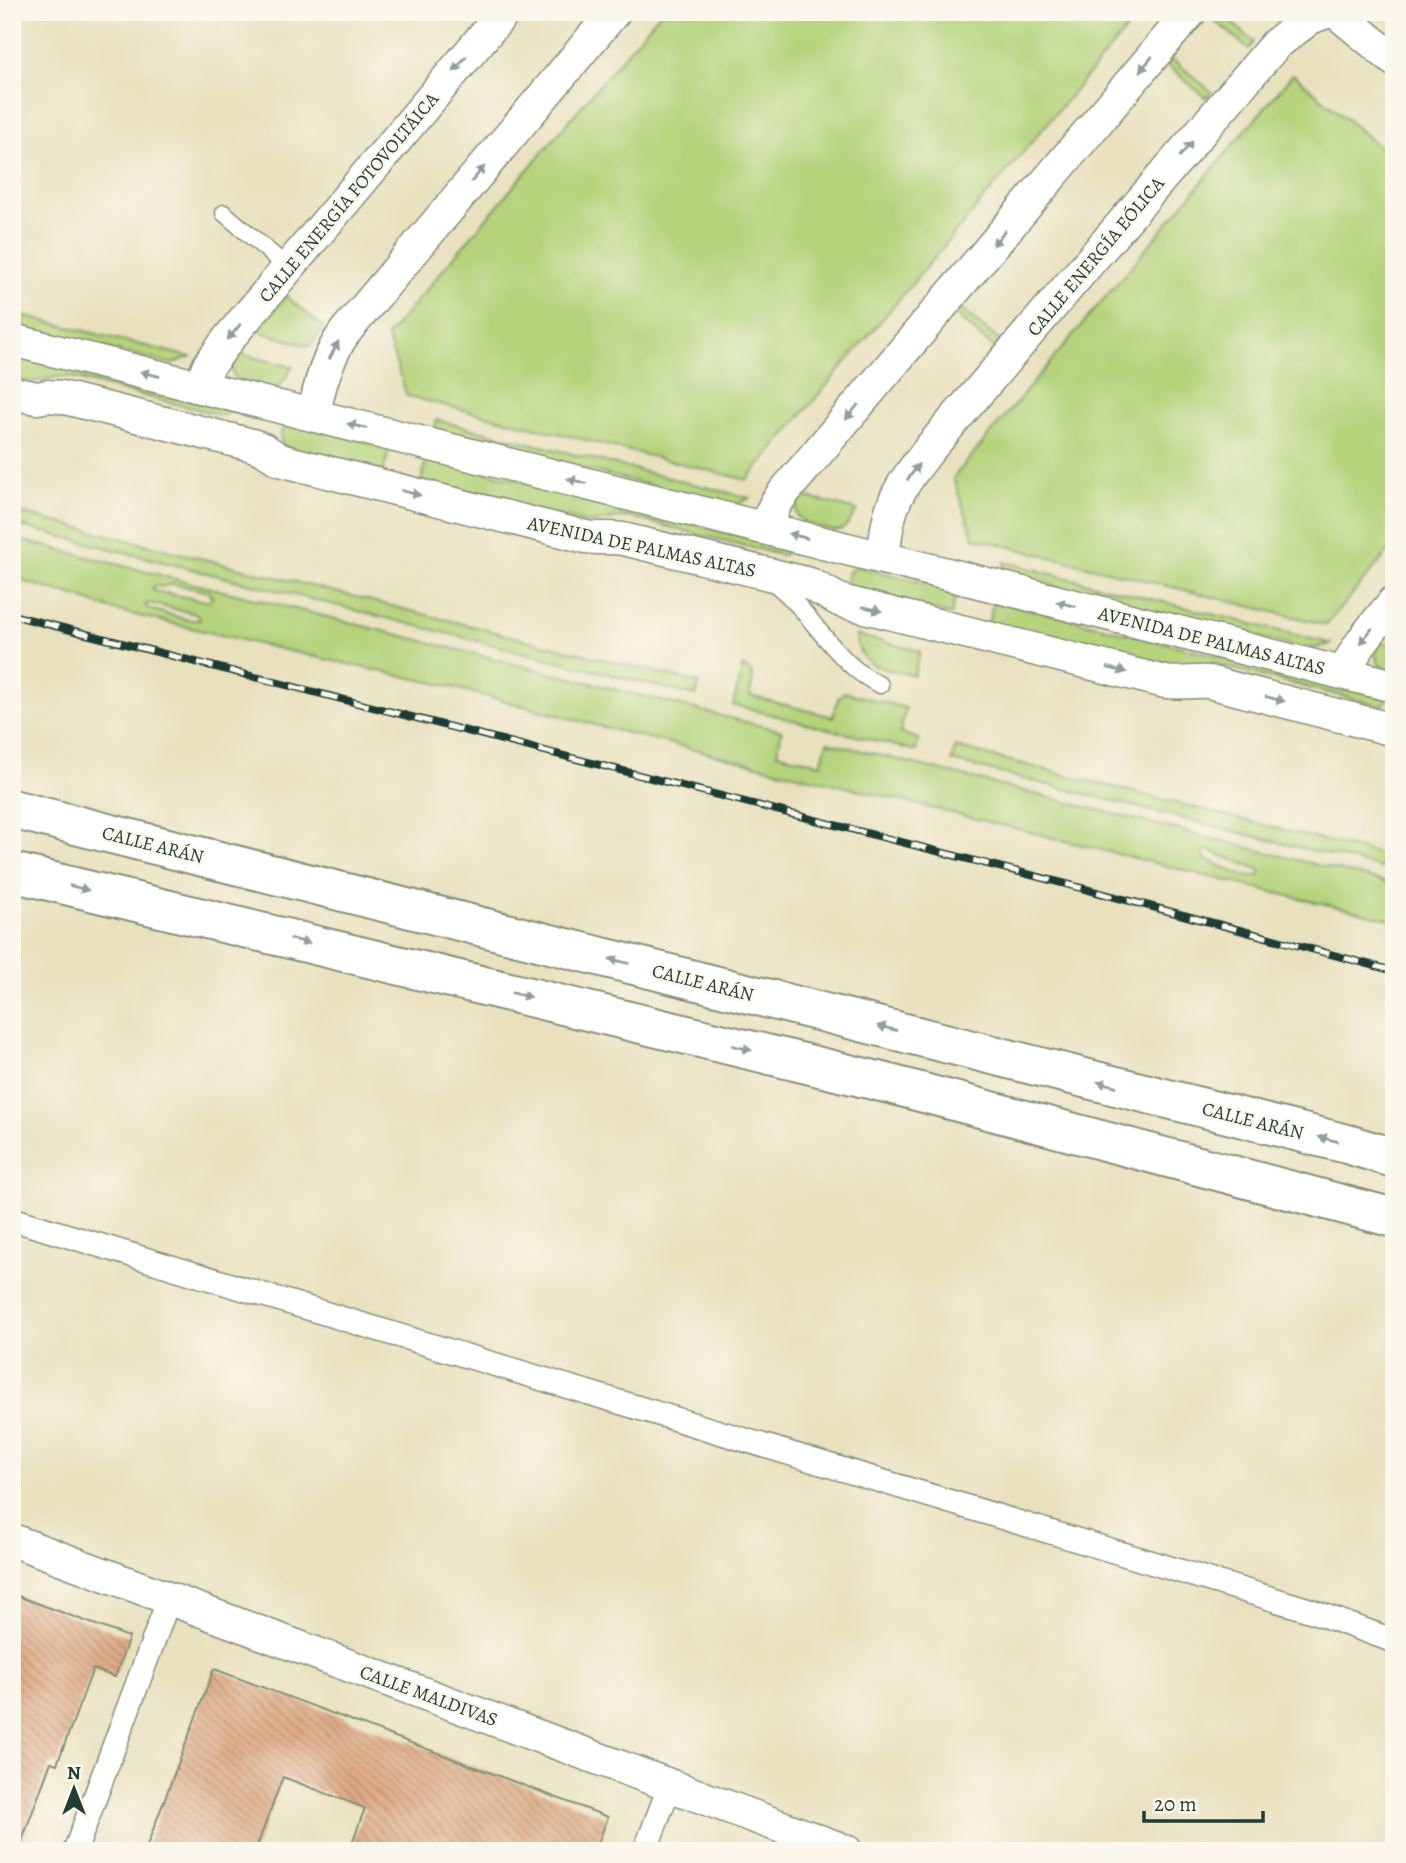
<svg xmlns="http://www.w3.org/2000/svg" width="1406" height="1863" font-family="Alegreya,serif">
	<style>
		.green { fill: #b4d37a; stroke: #6a8857; stroke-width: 2; fill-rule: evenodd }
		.building { fill: url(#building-back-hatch) }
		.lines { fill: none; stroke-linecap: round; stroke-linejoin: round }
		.service-casing { stroke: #848f79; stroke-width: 19 }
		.pedestrian-casing { stroke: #848f79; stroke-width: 26 }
		.minor-casing { stroke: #848f79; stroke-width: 35 }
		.tertiary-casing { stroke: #848f79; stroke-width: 42 }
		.service { stroke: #fff; stroke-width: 16 }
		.pedestrian { stroke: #fff; stroke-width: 23 }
		.minor { stroke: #fff; stroke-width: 32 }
		.tertiary { stroke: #fff; stroke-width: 38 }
		.rail-casing { stroke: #1f3d34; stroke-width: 8 }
		.rail { stroke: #fbf7ec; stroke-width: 5; stroke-dasharray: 16; stroke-linecap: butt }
		.oneway { fill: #8f9e9a }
		.labels { text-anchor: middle; stroke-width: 5; stroke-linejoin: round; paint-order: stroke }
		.street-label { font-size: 19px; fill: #1f3d34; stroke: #fbf7ec }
	</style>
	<defs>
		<pattern id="building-back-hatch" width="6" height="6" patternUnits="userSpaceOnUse" patternTransform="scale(1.75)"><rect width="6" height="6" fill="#dda781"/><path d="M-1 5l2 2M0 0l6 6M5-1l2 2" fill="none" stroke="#b3896a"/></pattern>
	</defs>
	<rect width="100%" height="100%" fill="#fbf7ec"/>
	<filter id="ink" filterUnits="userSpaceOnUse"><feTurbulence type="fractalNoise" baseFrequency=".0143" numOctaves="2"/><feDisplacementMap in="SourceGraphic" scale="14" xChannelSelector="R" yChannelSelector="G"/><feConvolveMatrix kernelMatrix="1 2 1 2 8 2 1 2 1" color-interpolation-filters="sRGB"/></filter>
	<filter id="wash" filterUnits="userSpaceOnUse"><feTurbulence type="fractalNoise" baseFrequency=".00686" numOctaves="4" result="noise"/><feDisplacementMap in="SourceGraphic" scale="28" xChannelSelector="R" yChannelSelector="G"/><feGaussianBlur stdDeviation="1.57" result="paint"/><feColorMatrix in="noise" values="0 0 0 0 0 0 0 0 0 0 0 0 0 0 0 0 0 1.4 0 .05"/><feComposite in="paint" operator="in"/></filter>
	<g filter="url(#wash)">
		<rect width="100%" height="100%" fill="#e9e1be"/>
		<!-- green -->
		<g class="green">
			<path d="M661 12H1141L747 480 407 396 387 336Z"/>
			<path d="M1212 12H1220L1254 42 1249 49 1209 16Z"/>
			<path d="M1172 59 1212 92 1206 98 1167 65Z"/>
			<path d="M1293 74 1394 159V545L1326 625 974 538 953 478Z"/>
			<path d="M286 296 324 328 309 346 257 331Z"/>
			<path d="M961 309 1000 341 994 348 955 315Z"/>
			<path d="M12 313 190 357 172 364 12 326Z"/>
			<path d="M12 353 229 409V412L224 416 69 377H56L31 382 12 379Z"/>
			<path d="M237 353 292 367C289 373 285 381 279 386 273 391 265 388 258 386 238 382 223 376 237 353Z"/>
			<path d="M437 420 750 498 740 503 724 504 434 431Z"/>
			<path d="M294 424 390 448 383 472 288 448C278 441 279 434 286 425Z"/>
			<path d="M427 457 786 548V552L784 555H781L630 517C615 517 602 523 587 523L421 481Z"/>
			<path d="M802 496 857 510C853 516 849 524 844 528 838 533 829 530 822 528 803 524 787 517 802 496Z"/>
			<path d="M12 511 699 683 696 696 12 524Z"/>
			<path d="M12 538 782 731 777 753 821 764 827 742 1394 884V920L1272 892 591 724 448 686 280 649 110 609 81 598 12 578ZM173 584 209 592 212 597 210 600 205 601 154 591 152 588 156 585 161 587ZM149 603 196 614 200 620H188L149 609 145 605ZM1207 850 1260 870V876C1242 880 1223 865 1206 860L1202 853Z"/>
			<path d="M1004 562 1332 644 1315 648H1302L1001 574Z"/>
			<path d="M856 566 957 591 951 615 850 588C844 578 846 572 856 566Z"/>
			<path d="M994 600 1386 698V702L1384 705 1381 706 1211 663 1169 669 988 624Z"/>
			<path d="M856 635 920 651 914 675C887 669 858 670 856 635Z"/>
			<path d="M1381 642 1394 645V672C1376 668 1371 658 1381 642Z"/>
			<path d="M743 666 750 671 753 677 750 696 833 717 838 698 844 692 906 708 900 733 919 739 916 751 733 705Z"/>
			<path d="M955 747 1394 858V871L952 761Z"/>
		</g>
		<g id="blocks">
			<!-- building -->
			<g class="building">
				<path d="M12 1594 129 1637 115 1677 93 1669 57 1764 51 1762 18 1851H12Z"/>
				<path d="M214 1669 608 1817 595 1851H349L365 1808 283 1777 255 1851H145Z"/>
			</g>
		</g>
	</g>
	<g filter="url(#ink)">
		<use href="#blocks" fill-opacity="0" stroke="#848f79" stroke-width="2"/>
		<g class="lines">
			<defs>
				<g id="service">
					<path d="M224 213 288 268"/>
					<path d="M774 583C806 608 823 641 853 667 861 675 871 680 880 685"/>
				</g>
				<g id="pedestrian">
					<path d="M12 1219 1309 1610 1394 1641"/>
					<path d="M75 1851 169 1599"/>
					<path d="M645 1851 670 1785"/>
				</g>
				<g id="minor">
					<path d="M1336 12 1394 60"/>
					<path d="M12 340 1394 686"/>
					<path d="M199 387 209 365 229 338 504 12"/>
					<path d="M12 393 37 398 48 396 61 397 252 445 263 449 280 460 586 537C598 539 610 537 623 539L810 584 841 601 1165 682C1180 684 1194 681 1209 682L1394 730"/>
					<path d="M314 415C319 385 327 357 345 332L614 12"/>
					<path d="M764 528 776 503 785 491 1190 12"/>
					<path d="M884 558C886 504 899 488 931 447L1276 44 1310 18 1326 12"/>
					<path d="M1345 673C1355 646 1375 625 1394 602"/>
					<path d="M12 1540 846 1851"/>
				</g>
				<g id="tertiary">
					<path d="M12 809 1347 1144 1394 1158"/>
					<path d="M12 872 890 1084 1394 1218"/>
				</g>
			</defs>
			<!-- service casing -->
			<use href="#service" class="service-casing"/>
			<!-- pedestrian casing -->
			<use href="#pedestrian" class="pedestrian-casing"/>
			<!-- minor casing -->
			<use href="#minor" class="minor-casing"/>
			<!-- tertiary casing -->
			<use href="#tertiary" class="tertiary-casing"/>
			<!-- service -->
			<use href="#service" class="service"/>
			<!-- pedestrian -->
			<use href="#pedestrian" class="pedestrian"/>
			<!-- minor -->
			<use href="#minor" class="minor"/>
			<!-- tertiary -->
			<use href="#tertiary" class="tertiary"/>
			<defs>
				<path id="rail" d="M12 615 1070 885 1394 971"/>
			</defs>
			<!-- rail casing -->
			<use href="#rail" class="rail-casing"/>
			<!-- rail -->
			<use href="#rail" class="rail"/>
		</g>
		<!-- one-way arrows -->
		<defs><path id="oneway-solid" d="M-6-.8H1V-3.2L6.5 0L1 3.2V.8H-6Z" transform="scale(1.75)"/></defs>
		<g class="oneway">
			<use href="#oneway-solid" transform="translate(460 64) rotate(130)"/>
			<use href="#oneway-solid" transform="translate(1146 64) rotate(130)"/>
			<use href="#oneway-solid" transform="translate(1186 149) rotate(-50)"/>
			<use href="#oneway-solid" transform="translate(478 174) rotate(-50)"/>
			<use href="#oneway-solid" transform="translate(999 238) rotate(130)"/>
			<use href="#oneway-solid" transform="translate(234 332) rotate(130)"/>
			<use href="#oneway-solid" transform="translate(334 350) rotate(-63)"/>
			<use href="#oneway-solid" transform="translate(150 374) rotate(-166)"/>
			<use href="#oneway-solid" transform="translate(852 412) rotate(130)"/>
			<use href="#oneway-solid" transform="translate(357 426) rotate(-166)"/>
			<use href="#oneway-solid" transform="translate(913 472) rotate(-54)"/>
			<use href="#oneway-solid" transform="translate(577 481) rotate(-166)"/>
			<use href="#oneway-solid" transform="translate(411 493) rotate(14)"/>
			<use href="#oneway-solid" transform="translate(798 536) rotate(-166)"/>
			<use href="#oneway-solid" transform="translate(1066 604) rotate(-166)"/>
			<use href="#oneway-solid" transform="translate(872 609) rotate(14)"/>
			<use href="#oneway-solid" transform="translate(1366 636) rotate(129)"/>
			<use href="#oneway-solid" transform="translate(1117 670) rotate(14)"/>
			<use href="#oneway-solid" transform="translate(1275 699) rotate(14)"/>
			<use href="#oneway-solid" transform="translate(79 888) rotate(14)"/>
			<use href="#oneway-solid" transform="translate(300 941) rotate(14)"/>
			<use href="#oneway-solid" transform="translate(619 961) rotate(-166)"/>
			<use href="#oneway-solid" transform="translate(521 995) rotate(14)"/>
			<use href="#oneway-solid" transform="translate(887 1028) rotate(-166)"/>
			<use href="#oneway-solid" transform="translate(742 1048) rotate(14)"/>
			<use href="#oneway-solid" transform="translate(1107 1084) rotate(-166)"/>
			<use href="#oneway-solid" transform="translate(1328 1139) rotate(-166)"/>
		</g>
	</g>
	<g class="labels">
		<!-- street labels -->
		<g class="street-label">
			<text transform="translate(348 197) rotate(-50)" y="7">CALLE ENERGÍA FOTOVOLTÁICA</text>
			<text transform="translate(1095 256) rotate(-50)" y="7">CALLE ENERGÍA EÓLICA</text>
			<text transform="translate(642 546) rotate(12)" y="7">AVENIDA DE PALMAS ALTAS</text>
			<text transform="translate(1212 640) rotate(14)" y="7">AVENIDA DE PALMAS ALTAS</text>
			<text transform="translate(153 844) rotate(14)" y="7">CALLE ARÁN</text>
			<text transform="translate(703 982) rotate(14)" y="7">CALLE ARÁN</text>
			<text transform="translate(1253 1120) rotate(14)" y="7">CALLE ARÁN</text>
			<text transform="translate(429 1695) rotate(20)" y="7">CALLE MALDIVAS</text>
		</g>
	</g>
	<!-- margin -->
	<rect width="1406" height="1863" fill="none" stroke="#fbf7ec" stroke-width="42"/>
	<!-- north arrow -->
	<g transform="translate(74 1789)" stroke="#fbf7ec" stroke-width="5" paint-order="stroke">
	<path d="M0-5L12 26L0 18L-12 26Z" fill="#1f3d34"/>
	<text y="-10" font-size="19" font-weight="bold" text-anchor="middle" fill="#1f3d34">N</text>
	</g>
	<!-- scale -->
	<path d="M1144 1811v10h119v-10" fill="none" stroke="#1f3d34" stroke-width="3.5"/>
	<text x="1154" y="1811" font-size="21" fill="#1f3d34" stroke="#fbf7ec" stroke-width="5" paint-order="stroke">20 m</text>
</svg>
